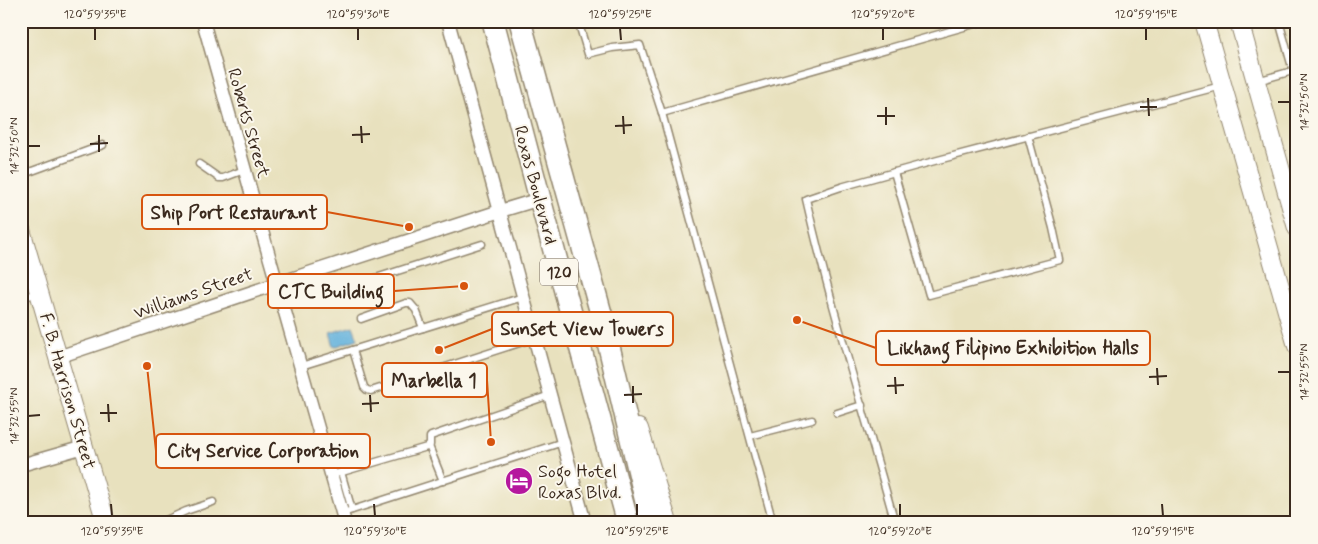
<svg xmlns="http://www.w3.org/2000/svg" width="1318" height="544" font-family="Mynerve,sans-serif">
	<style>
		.water { fill: #61b0db; stroke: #4e6d7c }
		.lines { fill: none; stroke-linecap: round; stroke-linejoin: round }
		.service-casing { stroke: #92866e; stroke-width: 9 }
		.minor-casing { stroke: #92866e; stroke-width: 15 }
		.secondary-casing { stroke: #92866e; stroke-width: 20 }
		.primary-casing { stroke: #92866e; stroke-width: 22 }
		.trunk-casing { stroke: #92866e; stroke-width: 24 }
		.service { stroke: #fff; stroke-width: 6 }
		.minor { stroke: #fff; stroke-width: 12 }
		.secondary { stroke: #fff; stroke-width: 18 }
		.primary { stroke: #fff; stroke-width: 20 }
		.trunk { stroke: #fff; stroke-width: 21 }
		.ticks { fill: none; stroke: #3b2a1e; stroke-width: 2 }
		.labels { text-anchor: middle; stroke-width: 4; stroke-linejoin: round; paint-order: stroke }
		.shield { fill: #fbf7ec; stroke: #75685c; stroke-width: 1 }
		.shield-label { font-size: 16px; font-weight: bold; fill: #3b2a1e }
		.street-label { font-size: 18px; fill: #3b2a1e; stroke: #fbf7ec }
		.poi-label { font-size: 18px; fill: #3b2a1e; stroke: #fbf7ec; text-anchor: start }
		.leader { fill: none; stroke: #d7540e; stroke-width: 2 }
		.callout-dot { fill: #d7540e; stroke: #fbf7ec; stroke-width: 2 }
		.callout { fill: #fbf7ec; stroke: #d7540e; stroke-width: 2 }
		.callout-label { font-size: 19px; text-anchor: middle; font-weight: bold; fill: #3b2a1e }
		.neatline { fill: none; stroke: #3b2a1e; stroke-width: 2 }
		.ticks-label { font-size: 12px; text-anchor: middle; fill: #3b2a1e }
	</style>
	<rect width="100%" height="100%" fill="#fbf7ec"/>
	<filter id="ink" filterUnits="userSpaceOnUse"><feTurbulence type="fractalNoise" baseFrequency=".02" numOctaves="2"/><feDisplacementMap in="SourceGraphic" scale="10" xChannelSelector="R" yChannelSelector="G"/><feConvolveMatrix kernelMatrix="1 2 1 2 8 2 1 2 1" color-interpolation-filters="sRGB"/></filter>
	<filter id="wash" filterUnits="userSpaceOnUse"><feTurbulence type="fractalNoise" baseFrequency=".0096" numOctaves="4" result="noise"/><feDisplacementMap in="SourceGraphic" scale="20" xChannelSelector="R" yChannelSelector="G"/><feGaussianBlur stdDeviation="1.12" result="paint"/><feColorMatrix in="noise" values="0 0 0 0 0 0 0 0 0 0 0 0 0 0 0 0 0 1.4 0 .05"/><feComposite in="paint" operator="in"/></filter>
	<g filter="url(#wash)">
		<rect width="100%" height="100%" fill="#e8e1be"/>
		<!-- water -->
		<path class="water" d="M353 326 358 339 334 347 330 333Z"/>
	</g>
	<g filter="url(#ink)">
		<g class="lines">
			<defs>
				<g id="service">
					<path d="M578 21 588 54 612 48 640 45 662 113 773 523"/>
					<path d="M1279 21 1297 85"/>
					<path d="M1257 81 1296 70"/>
					<path d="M662 113 985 21"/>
					<path d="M199 164 219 178H223L244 170"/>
					<path d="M894 172 929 295 1060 260 1053 228 1028 136"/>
					<path d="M21 175 103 145"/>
					<path d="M21 298 38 293"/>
					<path d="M285 307 482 244"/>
					<path d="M361 319 406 303H410L416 310 423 328"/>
					<path d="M353 350 364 387 367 390 371 391 535 338"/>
					<path d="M301 366 523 297"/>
					<path d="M837 413 862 405"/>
					<path d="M750 436 812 420"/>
					<path d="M429 446 443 481"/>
					<path d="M341 472 352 510"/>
					<path d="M332 475 427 447 430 445V437L431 436 550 395"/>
					<path d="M343 513 563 442"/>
					<path d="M159 523 186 511 213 502"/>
					<path d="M895 523C865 415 831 308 806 199L841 187 938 160 1221 86"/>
				</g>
				<g id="minor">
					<path d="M203 21C249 189 298 355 345 523"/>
					<path d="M448 21 585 523"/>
					<path d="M58 357 312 272 500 211 540 199"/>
					<path d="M21 465 84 447"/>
				</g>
				<g id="secondary">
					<path d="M1204 21 1297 346"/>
					<path d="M1239 21 1297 228"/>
					<path d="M21 230 106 523"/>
				</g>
				<path id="primary" d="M638 429 667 523"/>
				<g id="trunk">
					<path d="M493 21 540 199 628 523"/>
					<path d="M520 21 602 317 651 523"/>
				</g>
			</defs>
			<!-- service casing -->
			<use href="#service" class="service-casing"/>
			<!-- minor casing -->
			<use href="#minor" class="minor-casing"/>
			<!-- secondary casing -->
			<use href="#secondary" class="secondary-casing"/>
			<!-- primary casing -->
			<use href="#primary" class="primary-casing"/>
			<!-- trunk casing -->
			<use href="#trunk" class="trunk-casing"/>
			<!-- service -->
			<use href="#service" class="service"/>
			<!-- minor -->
			<use href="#minor" class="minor"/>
			<!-- secondary -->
			<use href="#secondary" class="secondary"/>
			<!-- primary -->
			<use href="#primary" class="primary"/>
			<!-- trunk -->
			<use href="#trunk" class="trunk"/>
		</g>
	</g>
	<!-- ticks -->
	<path class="ticks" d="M95 28V40M358 28V40M620 28 621 40M883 28V40M1146 28V40M1148 98 1149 116M1278 102H1290M886 107V125M1140 107H1157M623 116 624 134M877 116H895M361 126 362 143M615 126 632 125M99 135V152M352 135 370 134M90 144 108 143M28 146H40M1157 368 1158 385M1278 372H1290M895 377 896 394M1149 377 1167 376M633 386V403M887 386 904 385M370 395 371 412M624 395 642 394M108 404 109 422M362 404 379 403M100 413H117M28 416 40 415M111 504 112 516M374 504 375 516M637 504V516M900 504V516M1162 504 1163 516"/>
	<!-- icons -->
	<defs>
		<symbol id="hotel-disc" viewBox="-11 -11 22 22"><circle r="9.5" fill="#b5179e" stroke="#fbf7ec"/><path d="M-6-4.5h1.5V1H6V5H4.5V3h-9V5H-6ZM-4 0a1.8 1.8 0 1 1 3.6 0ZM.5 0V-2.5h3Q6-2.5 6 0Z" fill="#fff"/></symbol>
	</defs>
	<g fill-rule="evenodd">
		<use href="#hotel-disc" x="503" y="465" width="32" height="32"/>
	</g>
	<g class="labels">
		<!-- shield labels -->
		<rect class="shield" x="540" y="258.5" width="38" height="27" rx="4"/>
		<g class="shield-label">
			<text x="559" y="278">120</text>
		</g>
		<!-- street labels -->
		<g class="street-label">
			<text transform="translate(249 123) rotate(74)" y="6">Roberts Street</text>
			<text transform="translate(536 185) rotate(75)" y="6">Roxas Boulevard</text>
			<text transform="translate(193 293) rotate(-19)" y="6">Williams Street</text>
			<text transform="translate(68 391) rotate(74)" y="6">F. B. Harrison Street</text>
		</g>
		<!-- poi labels -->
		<g class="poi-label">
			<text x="538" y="477">Sogo Hotel<tspan x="538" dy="21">Roxas Blvd.</tspan></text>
		</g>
	</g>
	<!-- callouts -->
	<path class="leader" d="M409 227L327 212M464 286L394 291M439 350L492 329M797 320L876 348M491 442L487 380M147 366L156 451"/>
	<g class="callout-dot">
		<circle cx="409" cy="227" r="5"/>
		<circle cx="464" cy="286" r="5"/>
		<circle cx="439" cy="350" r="5"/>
		<circle cx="797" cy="320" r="5"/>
		<circle cx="491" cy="442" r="5"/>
		<circle cx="147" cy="366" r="5"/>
	</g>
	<g class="callout">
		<rect x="142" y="195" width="185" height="34" rx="5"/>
		<rect x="268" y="274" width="126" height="34" rx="5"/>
		<rect x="492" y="312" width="181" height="34" rx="5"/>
		<rect x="876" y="331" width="274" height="34" rx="5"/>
		<rect x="382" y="363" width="105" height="34" rx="5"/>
		<rect x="156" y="434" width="214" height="34" rx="5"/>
	</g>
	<g class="callout-label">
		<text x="234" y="219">Ship Port Restaurant</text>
		<text x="331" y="298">CTC Building</text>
		<text x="582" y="335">Sunset View Towers</text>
		<text x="1013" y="354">Likhang Filipino Exhibition Halls</text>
		<text x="434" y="387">Marbella 1</text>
		<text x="263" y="457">City Service Corporation</text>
	</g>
	<!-- margin -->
	<rect width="1318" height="544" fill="none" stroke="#fbf7ec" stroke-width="55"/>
	<rect x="28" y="28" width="1262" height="488" class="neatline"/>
	<g class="ticks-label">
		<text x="95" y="18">120°59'35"E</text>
		<text x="358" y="18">120°59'30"E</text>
		<text x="620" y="18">120°59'25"E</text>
		<text x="883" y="18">120°59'20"E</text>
		<text x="1146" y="18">120°59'15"E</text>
		<text transform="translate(1304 102) rotate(-90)" y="4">14°32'50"N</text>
		<text transform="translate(14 146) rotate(-90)" y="4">14°32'50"N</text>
		<text transform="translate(1304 372) rotate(-90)" y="4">14°32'55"N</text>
		<text transform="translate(14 416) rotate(-90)" y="4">14°32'55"N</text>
		<text x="112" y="535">120°59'35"E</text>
		<text x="375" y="535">120°59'30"E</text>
		<text x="637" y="535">120°59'25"E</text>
		<text x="900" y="535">120°59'20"E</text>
		<text x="1163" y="535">120°59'15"E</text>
	</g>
</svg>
